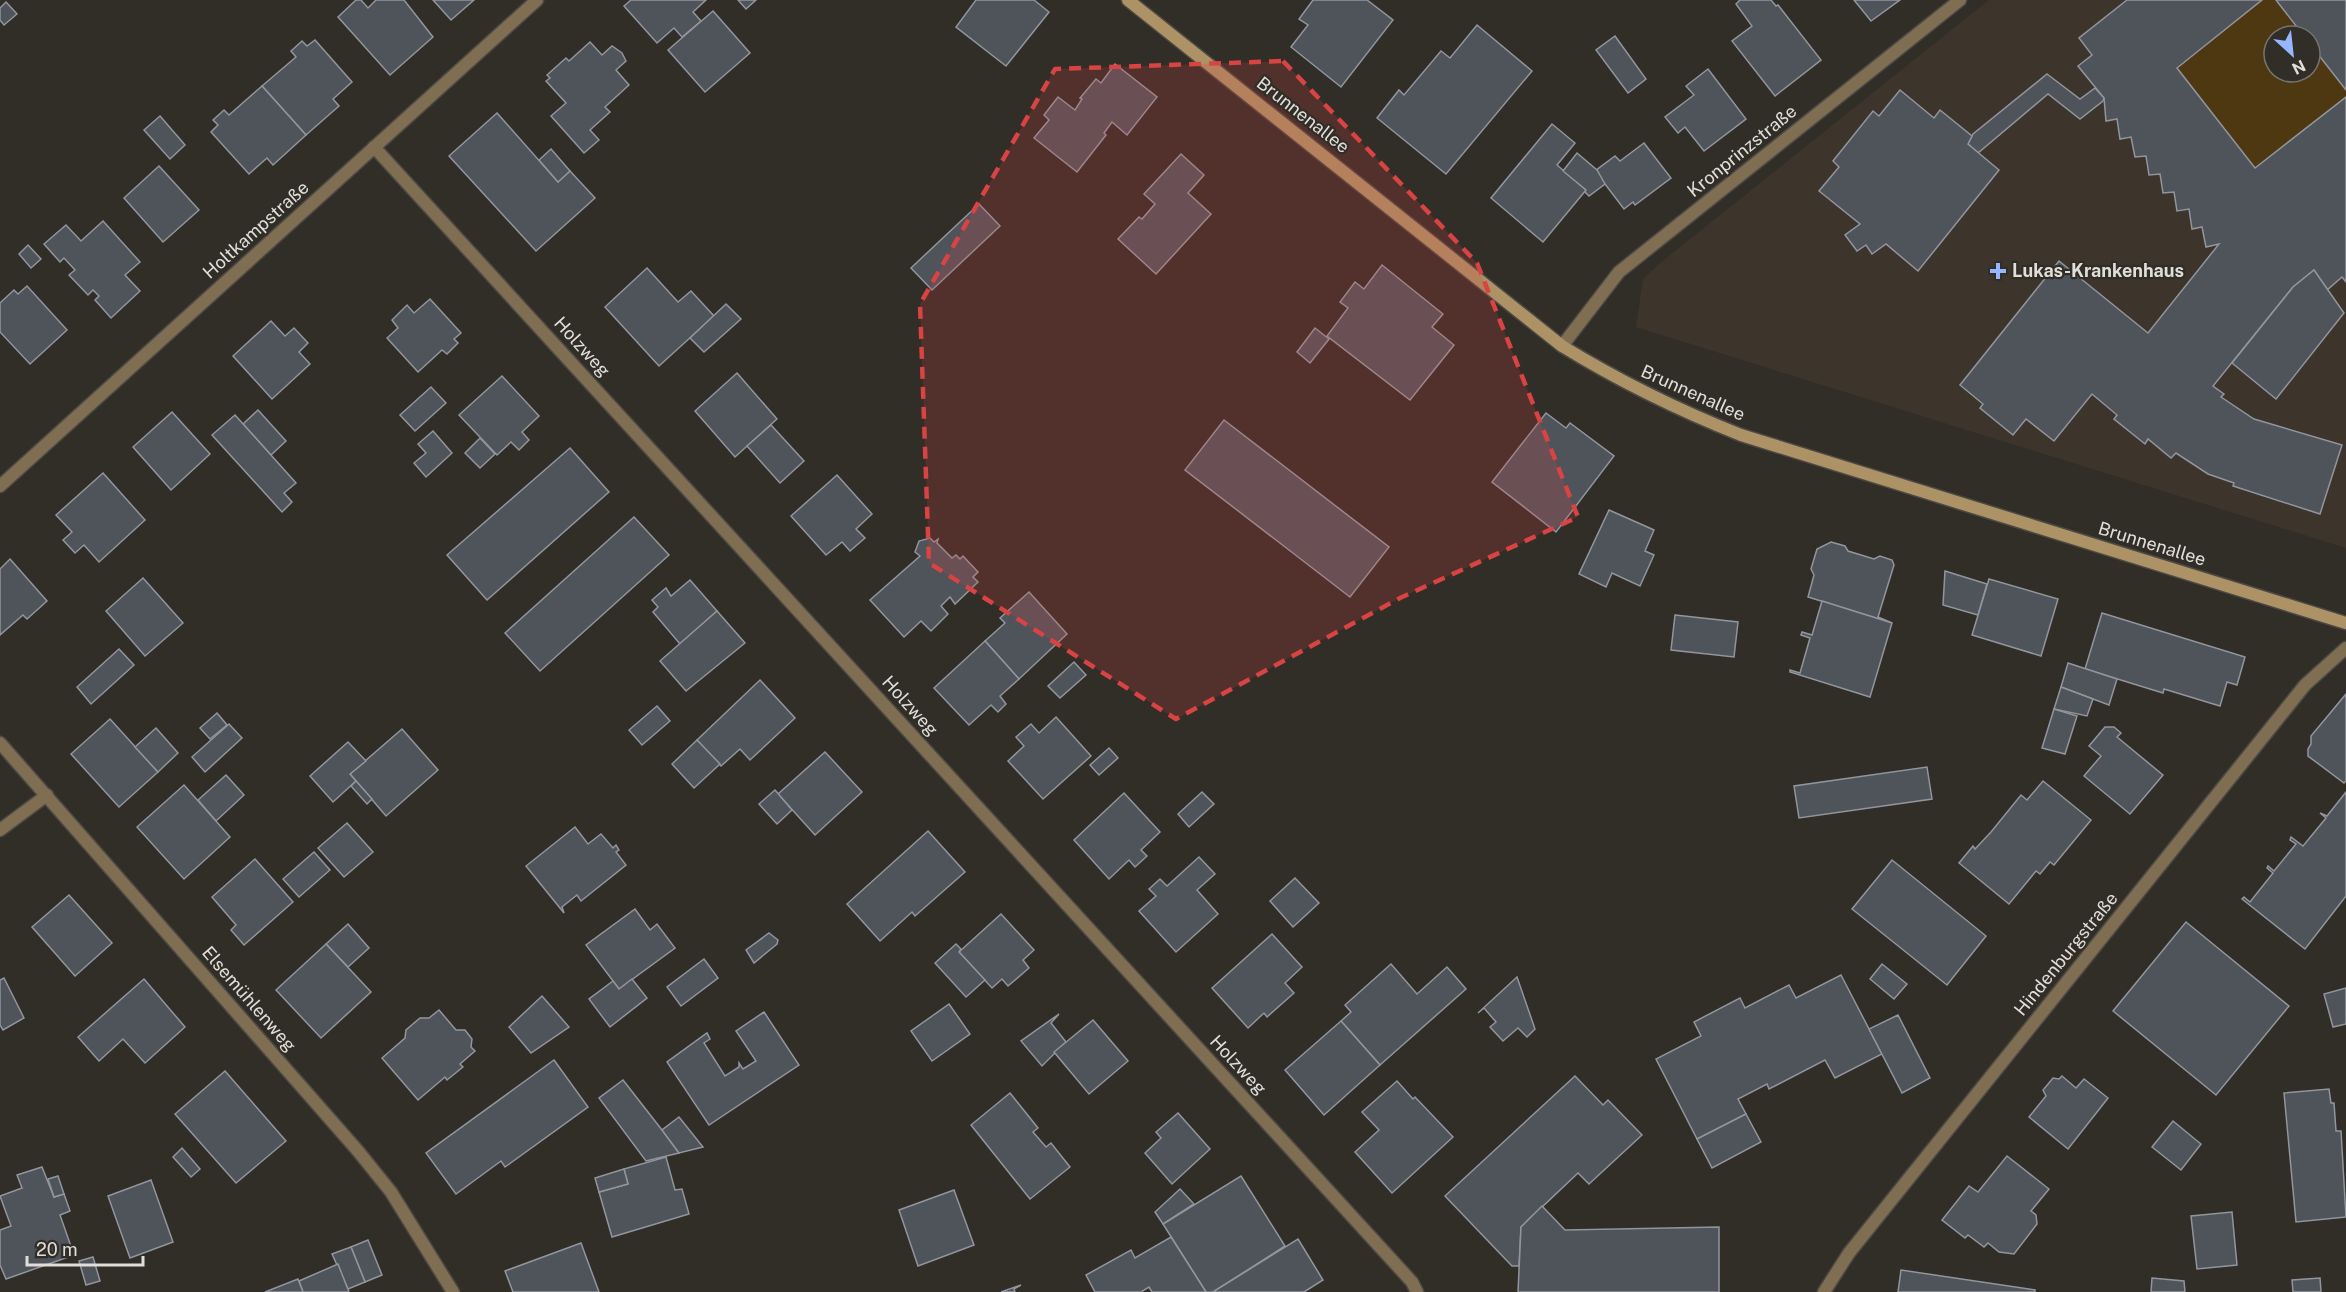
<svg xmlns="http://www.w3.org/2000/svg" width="2346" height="1292" font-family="'Public Sans',sans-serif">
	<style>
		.built { fill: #3d352b; fill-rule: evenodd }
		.green { fill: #4e3811 }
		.building { fill: #4f535a; stroke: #92959d; stroke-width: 1.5 }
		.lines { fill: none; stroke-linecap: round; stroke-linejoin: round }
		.street-casing { stroke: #4d4944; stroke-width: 15 }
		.secondary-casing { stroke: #4d4944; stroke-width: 15 }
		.street { stroke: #7f6e52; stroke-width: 12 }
		.secondary { stroke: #ad9265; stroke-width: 12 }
		.marked { fill: #d84343; fill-opacity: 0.2; stroke: #d84343; stroke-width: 4.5; stroke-dasharray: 12 8; stroke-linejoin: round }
		.poi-dot { fill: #96b6fd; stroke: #312d27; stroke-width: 2 }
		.labels { text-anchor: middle; stroke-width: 4.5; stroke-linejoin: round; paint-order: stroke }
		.street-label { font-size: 18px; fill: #e1deda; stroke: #312d27 }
		.poi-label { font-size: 18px; font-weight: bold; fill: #e1deda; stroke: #312d27; text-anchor: start }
	</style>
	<rect width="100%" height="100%" fill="#312d27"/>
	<!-- built -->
	<path class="built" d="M1989 0H2346V548L1636 327 1643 279 1659 264ZM2274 36H2310V72H2274Z"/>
	<!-- green -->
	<path class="green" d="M2262 0H2276L2304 36H2274V72H2310V44L2346 90V97L2255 168 2177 68Z"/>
	<!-- building -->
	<g class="building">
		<path d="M356 0H361L368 8 376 0H404L433 37 390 75 338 17Z"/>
		<path d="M433 0H474L451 20Z"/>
		<path d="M631 0H706L693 12 701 21 682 37 674 28 657 43 624 6Z"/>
		<path d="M738 0H756L746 9Z"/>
		<path d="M976 0H1034L1049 12 1006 66 956 27Z"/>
		<path d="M1313 0H1367L1393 20 1341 87 1291 47 1308 25 1299 19Z"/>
		<path d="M1740 0H1771L1776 6 1778 5 1821 60 1775 96 1732 41 1752 26 1736 4Z"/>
		<path d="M1854 0H1900L1871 21Z"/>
		<path d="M2127 0H2262L2177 68 2255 168 2346 97V282L2342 277 2327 290 2314 270 2293 287 2213 386 2224 394 2221 397 2254 419 2342 445 2320 514 2233 486 2234 483 2208 474 2176 453 2171 458 2148 439 2145 444 2114 419 2117 415 2092 394 2054 441 2026 419 2013 435 1980 408 1983 404 1960 385 2059 261 2148 333 2219 244 2206 247 2202 227 2192 229 2189 209 2177 211 2174 192 2163 193 2160 174 2149 175 2146 156 2135 157 2131 137 2120 139 2117 119 2106 121 2104 98 2078 66 2092 55 2079 38Z"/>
		<path d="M2276 0H2346V90L2310 44V36H2304Z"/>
		<path d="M6 2 17 14 4 25 0 20V8Z"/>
		<path d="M713 11 750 53 705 92 668 50Z"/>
		<path d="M1477 25 1532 71 1446 174 1377 118 1399 90 1404 95 1441 51 1450 58Z"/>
		<path d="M1615 36 1646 79 1628 93 1596 50Z"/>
		<path d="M315 40 352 82 333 99 339 106 306 135 262 86 296 57 291 51 302 41 307 46Z"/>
		<path d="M590 42 602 55 612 46 622 53 626 61 616 70 629 85 605 107 610 112 590 130 599 140 584 153 551 116 566 103 546 81 550 78 547 75 566 58 569 61Z"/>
		<path d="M1115 64 1157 97 1127 135 1112 122 1104 133 1106 135 1077 172 1034 138 1049 120 1044 115 1058 97 1075 110 1082 99 1080 98 1096 79 1101 83Z"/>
		<path d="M1708 69 1746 119 1704 151 1685 127 1678 133 1665 117 1694 95 1686 86Z"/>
		<path d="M2047 74 2080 99 2095 88 2104 98 2103 101 2080 119 2048 94 1978 153 1968 144 1973 134Z"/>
		<path d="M262 86 306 135 273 165 267 158 249 174 211 132 218 125 213 120 224 110 229 115Z"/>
		<path d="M1900 90 1934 118 1940 110 1972 136 1968 144 1999 170 1918 271 1886 244 1872 254 1866 245 1857 251 1845 235 1860 224 1819 191 1839 167 1833 161 1873 111 1879 116Z"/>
		<path d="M497 113 558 182 570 171 595 198 536 251 449 156Z"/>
		<path d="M160 116 185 145 170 159 144 130Z"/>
		<path d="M1552 124 1575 143 1557 165 1586 190 1543 242 1491 198Z"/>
		<path d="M1644 143 1671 178 1635 205 1633 202 1624 209 1595 171 1615 156 1620 161Z"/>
		<path d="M551 149 570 171 558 182 539 160Z"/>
		<path d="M1577 153 1597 170 1605 184 1589 196 1585 192 1586 190 1563 171Z"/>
		<path d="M1181 154 1204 175 1188 193 1211 214 1156 274 1118 239 1139 217 1142 219 1155 204 1144 194Z"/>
		<path d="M159 166 199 210 163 242 124 198Z"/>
		<path d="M979 204 1000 226 932 290 911 268Z"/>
		<path d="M103 221 140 262 125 275 140 291 111 318 95 300 99 296 93 290 88 295 69 275 75 270 64 258 60 262 44 244 66 225 81 241Z"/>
		<path d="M28 245 41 259 31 268 19 254Z"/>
		<path d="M1382 265 1443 314 1432 327 1454 345 1410 400 1327 336 1348 308 1340 302 1355 282 1364 289Z"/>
		<path d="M647 268 678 302 691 291 714 316 659 366 605 307Z"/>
		<path d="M2314 270 2344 313 2276 399 2232 363 2293 287Z"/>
		<path d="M27 286 67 330 30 364 0 332V303L14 290 18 294Z"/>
		<path d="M430 299 461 333 454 339 458 343 447 354 442 350 418 372 387 338 398 328 392 320 407 305 414 313Z"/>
		<path d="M726 304 741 319 704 352 690 338Z"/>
		<path d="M271 321 285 336 294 328 308 343 299 352 310 364 272 399 233 356Z"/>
		<path d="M1315 328 1329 339 1310 363 1297 352Z"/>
		<path d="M737 373 777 419 735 457 695 411Z"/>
		<path d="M502 376 539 416 522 432 529 440 519 450 511 442 497 455 459 415Z"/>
		<path d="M431 387 446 403 415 431 400 415Z"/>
		<path d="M258 410 286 441 271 455 243 424Z"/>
		<path d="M172 412 210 454 171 490 133 447Z"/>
		<path d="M1546 413 1566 428 1570 423 1614 456 1556 532 1492 482Z"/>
		<path d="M235 415 296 483 284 493 292 502 282 512 212 435Z"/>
		<path d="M1224 420 1389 547 1350 597 1185 470Z"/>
		<path d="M771 425 804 461 780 483 747 446Z"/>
		<path d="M433 431 452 453 426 477 414 463 426 453 418 444Z"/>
		<path d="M480 438 495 454 480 468 465 453Z"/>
		<path d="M570 448 609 492 487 600 447 555Z"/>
		<path d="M103 473 145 520 99 562 84 545 75 553 63 540 72 532 56 515Z"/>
		<path d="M837 475 872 514 856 529 865 538 850 551 842 542 826 555 791 516Z"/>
		<path d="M1609 510 1654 530 1645 551 1654 555 1640 586 1612 573 1606 587 1579 574Z"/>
		<path d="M634 517 669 555 540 671 505 633Z"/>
		<path d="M930 538 934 542 938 539 937 543 952 558 956 555 960 559 963 556 978 572 973 577 978 582 955 604 950 597 941 606 948 614 931 631 921 621 904 637 870 600 920 556 915 552 919 541Z"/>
		<path d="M1831 542 1845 546 1848 551 1874 559 1880 556 1892 560 1894 565 1878 617 1892 623 1808 597 1814 575 1811 569 1817 549Z"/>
		<path d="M10 559 47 601 27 619 23 615 0 635V569Z"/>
		<path d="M1945 571 1987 584 1978 615 1943 605Z"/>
		<path d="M143 578 183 623 145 656 106 611Z"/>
		<path d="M1989 579 2058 599 2041 656 1972 635Z"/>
		<path d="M690 580 717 611 680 644 653 612 658 607 652 600 666 588 671 596Z"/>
		<path d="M1029 592 1067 634 1019 679 985 641 1005 623 1000 618Z"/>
		<path d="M1822 601 1892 623 1870 697 1790 672V670L1800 673 1810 638 1801 635 1802 632 1812 635Z"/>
		<path d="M717 611 745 643 686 691 660 661Z"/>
		<path d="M2102 613 2245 657 2237 685 2227 682 2220 706 2164 689 2163 693 2085 669Z"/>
		<path d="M1675 615 1738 622 1734 657 1671 650Z"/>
		<path d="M985 641 1019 679 1000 696 1006 704 998 712 991 705 969 725 934 688Z"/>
		<path d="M119 649 134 665 91 704 77 687Z"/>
		<path d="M1074 662 1086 675 1060 698 1048 686Z"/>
		<path d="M2068 663 2117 679 2109 705 2061 687Z"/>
		<path d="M760 680 795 718 750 760 740 749 721 766 697 740Z"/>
		<path d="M2061 687 2093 699 2087 716 2054 709Z"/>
		<path d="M2346 694V781L2344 783 2308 756V749L2311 744V736Z"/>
		<path d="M657 706 670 721 642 745 629 730Z"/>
		<path d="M2054 709 2077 716 2065 754 2042 748Z"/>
		<path d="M217 713 227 725 210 739 200 728Z"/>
		<path d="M1056 717 1091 756 1043 799 1008 761 1024 746 1016 737 1031 724 1039 733Z"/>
		<path d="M110 719 158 772 119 807 71 754Z"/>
		<path d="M229 724 242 738 205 772 192 757Z"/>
		<path d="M2105 727H2114L2121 733 2117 737 2163 775 2130 814 2084 776 2101 756 2089 746Z"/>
		<path d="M156 728 178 753 158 772 135 747Z"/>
		<path d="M402 729 438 770 386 816 350 774Z"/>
		<path d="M697 740 720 764 694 788 672 764Z"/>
		<path d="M348 742 366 761 350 774 356 781 333 802 310 776Z"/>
		<path d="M1109 748 1118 758 1099 775 1090 765Z"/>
		<path d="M825 752 862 792 815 835 778 794Z"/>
		<path d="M1927 767 1932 799 1799 818 1794 786Z"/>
		<path d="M226 775 244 795 216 821 198 800Z"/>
		<path d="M356 781 372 799 367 804 351 786Z"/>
		<path d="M2043 781 2091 820 2054 865 2050 862 2040 874 2036 871 2009 904 1959 863 1973 846 1975 849 1991 832 2021 795 2027 800Z"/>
		<path d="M184 785 230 837 184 879 137 827Z"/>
		<path d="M775 790 792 810 777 824 759 804Z"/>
		<path d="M1202 792 1214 804 1189 827 1178 814Z"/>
		<path d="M2346 792V896L2305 949 2242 899 2244 897 2250 902 2273 873 2267 868 2268 866 2274 871 2296 844 2290 840 2291 837 2303 846 2326 818 2320 813 2327 816Z"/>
		<path d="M1124 793 1160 832 1141 850 1147 856 1135 867 1129 860 1109 879 1074 840Z"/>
		<path d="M347 823 373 852 344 877 318 848Z"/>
		<path d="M575 827 588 844 601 834 613 848 616 845 619 850 616 852 626 865 581 901 577 895 562 907 564 913 526 866Z"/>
		<path d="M928 831 965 872 915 916 912 912 880 941 847 904Z"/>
		<path d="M314 852 330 870 299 897 283 879Z"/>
		<path d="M1199 857 1215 874 1197 890 1218 914 1176 952 1139 911 1156 896 1149 889 1160 879 1167 886Z"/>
		<path d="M255 859 293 902 244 945 231 930 236 925 212 897Z"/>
		<path d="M1892 860 1986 936 1947 985 1852 909Z"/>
		<path d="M1295 878 1319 903 1293 927 1270 901Z"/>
		<path d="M69 895 112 943 75 976 32 927Z"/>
		<path d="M635 909 650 930 657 924 675 948 619 989 586 945Z"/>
		<path d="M1001 914 1034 950 1023 960 1029 968 1008 986 1002 979 992 988 959 952Z"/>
		<path d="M2186 922 2289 1006 2216 1095 2113 1011Z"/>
		<path d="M348 924 369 948 348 967 326 944Z"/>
		<path d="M769 933 778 940 777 944 754 963 746 950Z"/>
		<path d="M1272 934 1302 967 1285 983 1294 993 1267 1017 1264 1013 1248 1028 1212 988Z"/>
		<path d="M326 944 371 992 321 1038 276 990Z"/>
		<path d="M956 944 961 949 959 952 985 980 966 997 935 963Z"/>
		<path d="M704 959 718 978 681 1006 667 987Z"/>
		<path d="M1391 964 1417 994 1447 967 1466 989 1380 1065 1341 1021 1351 1012 1345 1005Z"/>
		<path d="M1882 964 1907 984 1894 999 1870 979Z"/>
		<path d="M1841 975 1882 1054 1835 1078 1825 1060 1769 1089 1767 1084 1738 1099 1746 1114 1697 1139 1656 1059 1701 1036 1694 1022 1740 998 1745 1008 1789 985 1796 998Z"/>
		<path d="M1517 977 1535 1029 1527 1037 1518 1028 1503 1041 1490 1027 1496 1022 1484 1008 1478 1013Z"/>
		<path d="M4 978 24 1018 3 1030 0 1025V980Z"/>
		<path d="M144 979 185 1027 145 1063 123 1039 99 1061 78 1037Z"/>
		<path d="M632 979 647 998 610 1027 589 999 613 981 619 989Z"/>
		<path d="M2346 988V1024L2333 1027 2324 994Z"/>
		<path d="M542 996 569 1027 531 1053 509 1027Z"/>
		<path d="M949 1004 970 1034 932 1061 911 1031Z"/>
		<path d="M439 1010 456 1030H465L472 1039 471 1047 475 1051 460 1064 463 1067 447 1080 445 1077 418 1100 382 1058 405 1038 406 1030 420 1018H429Z"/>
		<path d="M764 1012 799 1065 709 1125 667 1062 707 1033 710 1039 704 1043 725 1076 739 1067V1063L743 1069 756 1061 736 1031Z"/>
		<path d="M1059 1014 1051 1023 1066 1042 1042 1066 1021 1041Z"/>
		<path d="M1898 1015 1930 1078 1902 1093 1869 1029Z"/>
		<path d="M1093 1020 1128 1061 1089 1094 1054 1052Z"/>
		<path d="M1341 1021 1380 1065 1324 1115 1285 1070Z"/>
		<path d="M554 1060 588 1107 505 1167 501 1161 456 1194 426 1153Z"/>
		<path d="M225 1071 286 1141 236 1183 175 1114Z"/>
		<path d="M1575 1076 1603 1105 1608 1100 1642 1135 1589 1184 1578 1173 1521 1227 1519 1266H1512L1445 1196Z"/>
		<path d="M2062 1076 2076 1088 2084 1079 2108 1098 2068 1149 2029 1117 2046 1096 2043 1090 2053 1078 2059 1079Z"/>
		<path d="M623 1080 662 1130 679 1153 646 1161 599 1098Z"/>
		<path d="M1397 1081 1413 1099 1415 1097 1453 1137 1392 1193 1355 1152 1379 1130 1362 1112Z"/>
		<path d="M2329 1089 2331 1103H2334L2336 1131H2341L2346 1217 2296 1222 2284 1093Z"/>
		<path d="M1010 1093 1038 1128 1033 1132 1046 1147 1051 1143 1070 1167 1030 1199 971 1125Z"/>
		<path d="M1178 1113 1210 1149 1172 1184 1145 1153 1161 1138 1156 1132Z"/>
		<path d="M1746 1114 1761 1142 1712 1168 1697 1139Z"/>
		<path d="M679 1117 703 1147 679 1153 662 1130Z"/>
		<path d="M2173 1121 2201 1144 2181 1170 2152 1147Z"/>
		<path d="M182 1148 200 1169 191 1177 173 1157Z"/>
		<path d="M2007 1156 2049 1189 2031 1211 2036 1215 2037 1224 2014 1254 1999 1252 1988 1243 1984 1247 1968 1235 1965 1238 1942 1220 1969 1186 1978 1192Z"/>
		<path d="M666 1157 675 1190 682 1189 689 1214 612 1237 599 1192 628 1184 624 1169Z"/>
		<path d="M42 1167 54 1197 64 1194 70 1211 60 1215 74 1255 6 1279 0 1265V1230L11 1226 0 1196 22 1188 17 1175Z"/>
		<path d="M624 1169 628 1184 599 1192 595 1178Z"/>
		<path d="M58 1176 64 1194 54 1197 48 1179Z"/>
		<path d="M1241 1176 1285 1246 1213 1292H1206L1163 1224Z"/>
		<path d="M151 1180 173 1242 130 1258 108 1196Z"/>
		<path d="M1180 1189 1194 1204 1163 1224 1155 1212Z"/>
		<path d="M954 1190 974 1245 918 1266 899 1210Z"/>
		<path d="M1542 1206 1565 1230 1719 1227V1292H1518L1521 1227Z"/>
		<path d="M2232 1212 2237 1265 2197 1269 2191 1216Z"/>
		<path d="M1171 1237 1206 1292H1152L1149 1287 1141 1292H1095L1086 1275 1131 1250 1135 1258Z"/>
		<path d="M1298 1239 1323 1280 1304 1292H1213Z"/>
		<path d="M368 1240 382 1275 365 1282 351 1247Z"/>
		<path d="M581 1243 599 1292H513L505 1271Z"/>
		<path d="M351 1247 365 1282 348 1289 332 1254Z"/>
		<path d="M93 1257 100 1281 86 1285 79 1261Z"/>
		<path d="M338 1264 349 1292H303L299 1281Z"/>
		<path d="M1901 1270 2035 1290V1292H1898Z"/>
		<path d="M2152 1278 2184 1281 2185 1292H2151Z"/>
		<path d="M2320 1278 2321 1292H2293L2292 1280Z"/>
		<path d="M298 1279 303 1292H265Z"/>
		<path d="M1021 1285 1014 1289 1015 1292H1001Z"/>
	</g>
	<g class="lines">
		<defs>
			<g id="street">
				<path d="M374 147 1412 1282 1417 1292"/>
				<path d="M1562 346 1619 272 1960 0"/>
				<path d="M0 486 537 0"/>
				<path d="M0 743 358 1151 391 1192 453 1292"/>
				<path d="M0 830 47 795"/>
				<path d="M1824 1292 1849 1253 2305 685 2346 648"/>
			</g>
			<path id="secondary" d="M1128 0 1562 346C1619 381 1678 410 1741 435L2346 623"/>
		</defs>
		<!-- street casing -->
		<use href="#street" class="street-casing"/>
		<!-- secondary casing -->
		<use href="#secondary" class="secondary-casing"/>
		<!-- street -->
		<use href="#street" class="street"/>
		<!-- secondary -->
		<use href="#secondary" class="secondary"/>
	</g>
	<!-- marked area -->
	<path class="marked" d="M1283 61 1477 263 1578 517 1400 598 1176 719 929 563 920 304 1055 69Z"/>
	<!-- markers -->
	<path class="poi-dot" d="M1995 262h6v6h6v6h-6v6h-6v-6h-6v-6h6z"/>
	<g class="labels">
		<!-- street labels -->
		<g class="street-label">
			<text transform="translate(1303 115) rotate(38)" y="6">Brunnenallee</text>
			<text transform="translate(1742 151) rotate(-39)" y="6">Kronprinzstraße</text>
			<text transform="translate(256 230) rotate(-42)" y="6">Holtkampstraße</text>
			<text transform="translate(582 347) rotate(48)" y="6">Holzweg</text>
			<text transform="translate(1693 393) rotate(24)" y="6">Brunnenallee</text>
			<text transform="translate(2152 544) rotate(17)" y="6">Brunnenallee</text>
			<text transform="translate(910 706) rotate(48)" y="6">Holzweg</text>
			<text transform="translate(2066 954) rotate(-51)" y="6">Hindenburgstraße</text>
			<text transform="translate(249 999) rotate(49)" y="6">Elsemühlenweg</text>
			<text transform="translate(1238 1065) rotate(47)" y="6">Holzweg</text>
		</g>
		<!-- poi labels -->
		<g class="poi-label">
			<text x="2012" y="277">Lukas-Krankenhaus</text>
		</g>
	</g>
	<!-- north arrow -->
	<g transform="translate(2292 54) rotate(153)"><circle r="28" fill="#312d27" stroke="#77746f" stroke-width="1.5"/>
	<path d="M0-4.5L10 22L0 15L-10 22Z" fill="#96b6fd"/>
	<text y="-9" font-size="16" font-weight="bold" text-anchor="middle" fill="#e1deda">N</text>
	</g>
	<!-- scale -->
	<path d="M27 1256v9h116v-9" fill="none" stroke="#e1deda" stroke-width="3"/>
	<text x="36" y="1256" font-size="18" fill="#e1deda" stroke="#312d27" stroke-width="4.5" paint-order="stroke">20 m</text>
</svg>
